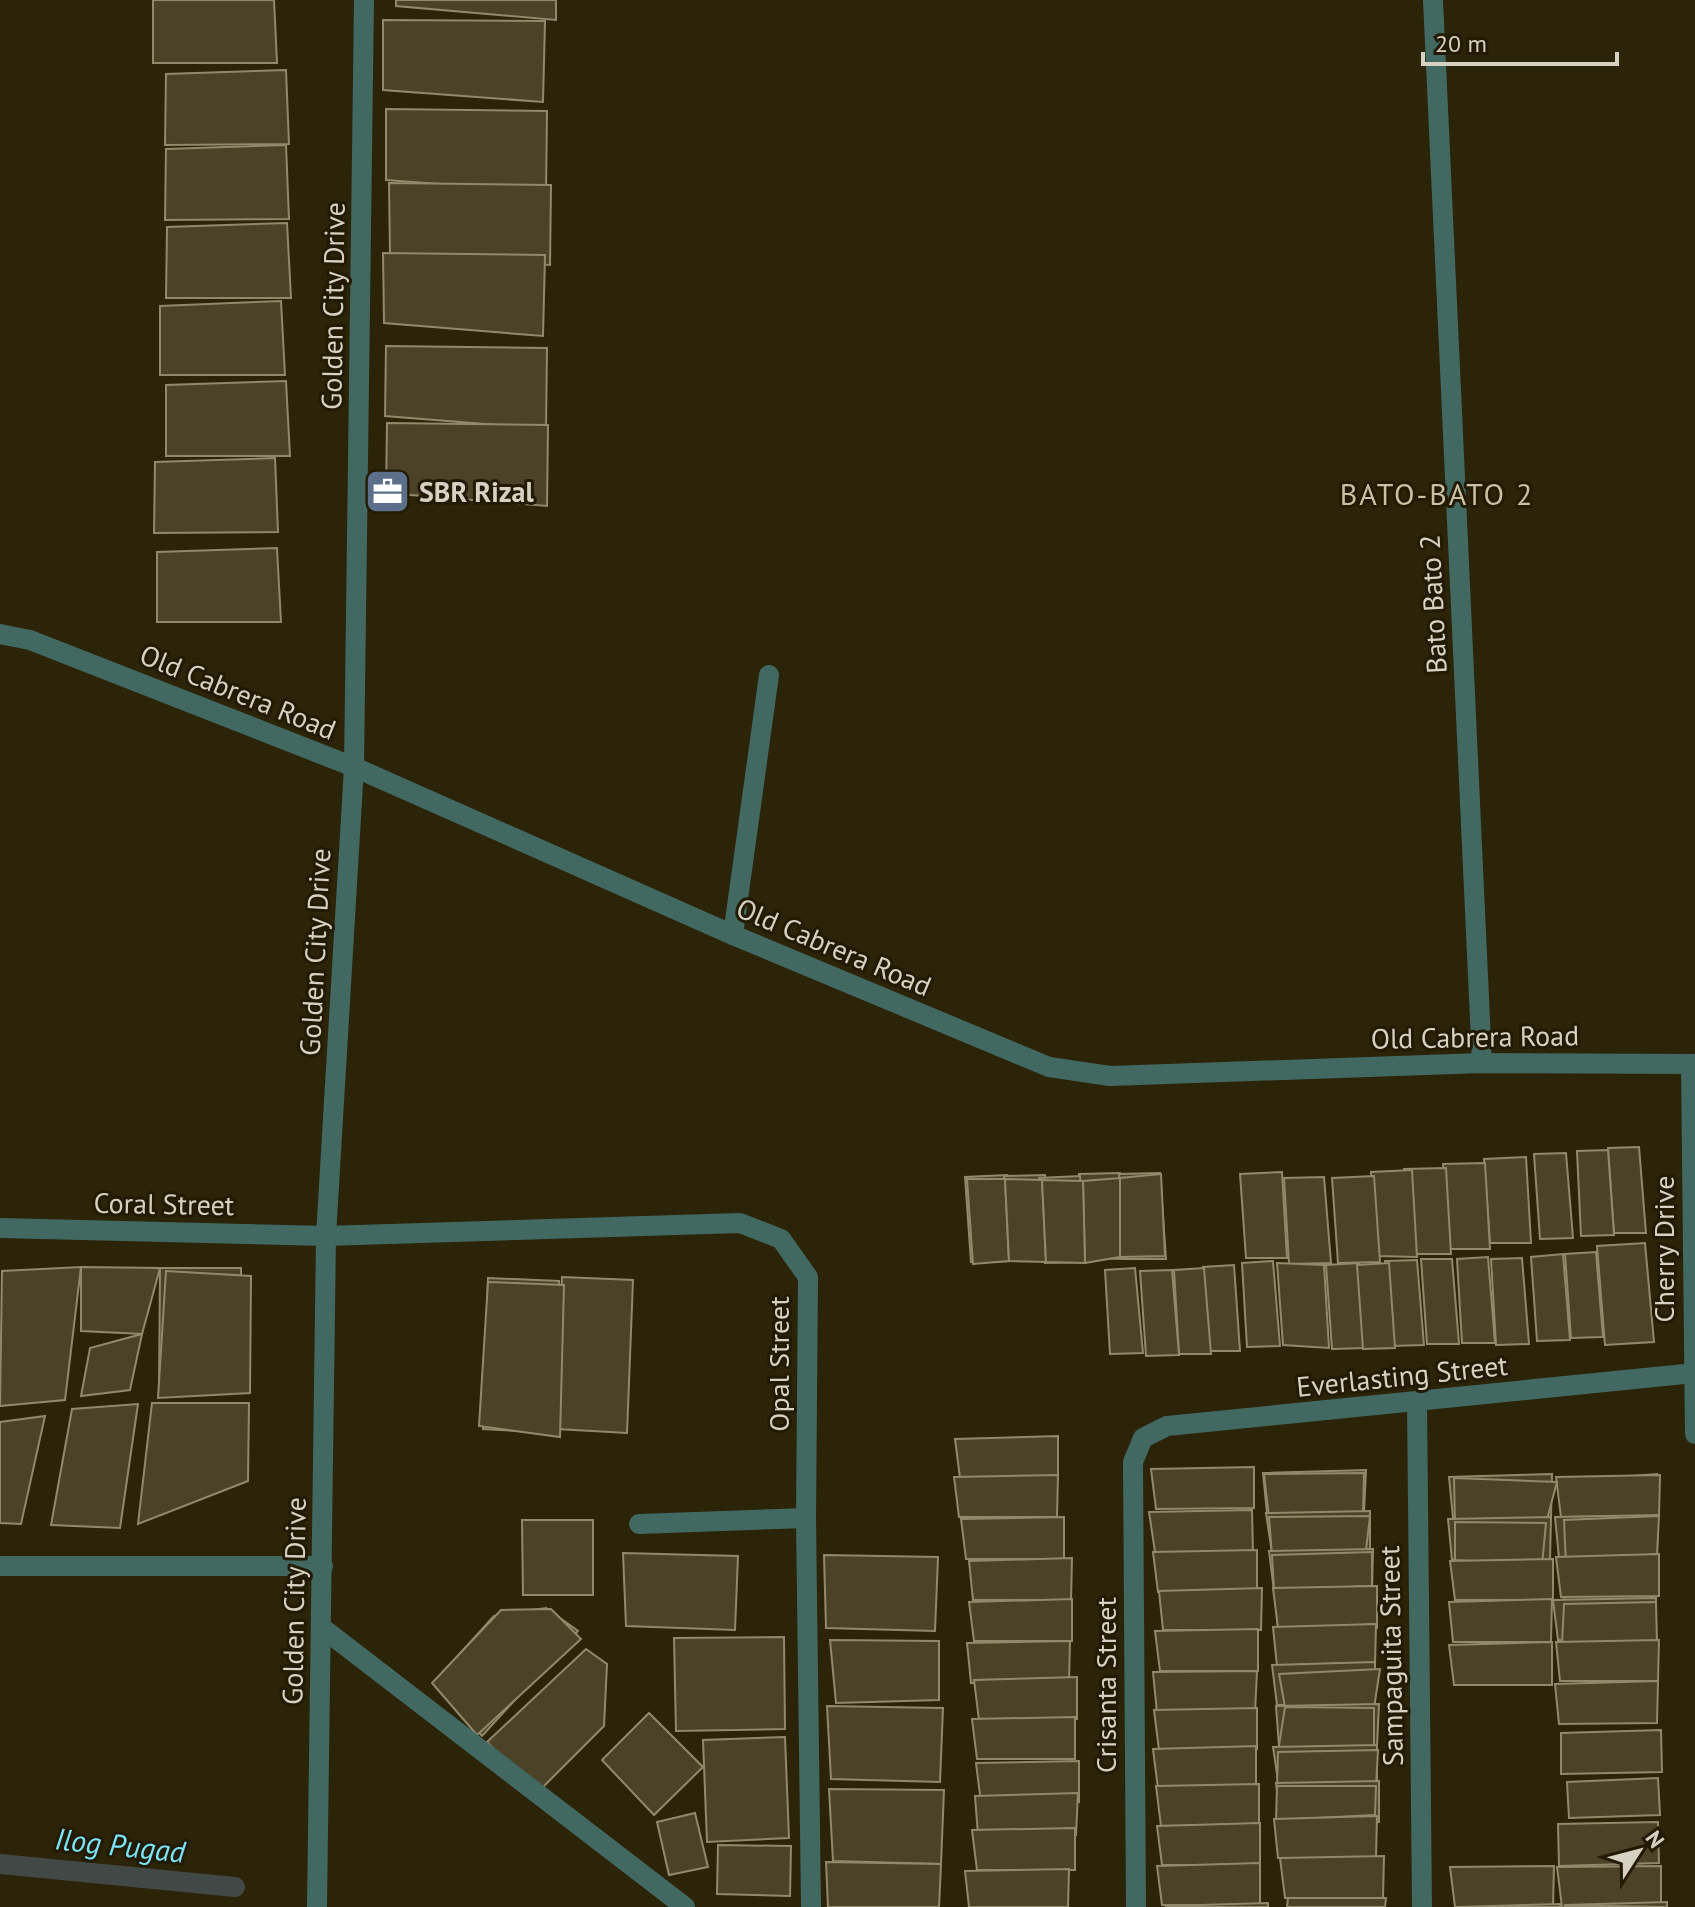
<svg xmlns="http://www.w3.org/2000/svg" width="1695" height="1907" font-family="'PT Sans',sans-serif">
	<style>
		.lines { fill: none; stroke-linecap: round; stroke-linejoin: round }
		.stream { stroke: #424845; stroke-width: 20 }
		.building { fill: #4b4228; stroke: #92896c; stroke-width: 2 }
		.service { stroke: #426862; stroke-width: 20 }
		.minor { stroke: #426862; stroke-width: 20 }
		.tertiary { stroke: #426862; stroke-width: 20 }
		.labels { text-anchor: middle; stroke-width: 6; stroke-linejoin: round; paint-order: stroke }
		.street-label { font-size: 28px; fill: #d6d1c2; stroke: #221a02 }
		.poi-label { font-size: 28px; font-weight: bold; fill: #d6d1c2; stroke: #221a02; text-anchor: start }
		.neighbourhood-label { font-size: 30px; letter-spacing: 2px; fill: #cac1a2; stroke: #221a02 }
		.water-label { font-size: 30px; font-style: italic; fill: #7ae4f9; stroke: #221a02 }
	</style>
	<rect width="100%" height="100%" fill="#2b2409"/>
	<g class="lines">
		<!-- stream -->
		<path class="stream" d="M0 1864 235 1887"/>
	</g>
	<!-- building -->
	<g class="building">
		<path d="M153 0H274L277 63H153Z"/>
		<path d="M396 0H556V20L396 6Z"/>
		<path d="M383 20 545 21 543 102 383 90Z"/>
		<path d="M286 70 289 144 165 145 166 74Z"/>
		<path d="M386 109 547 111 546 192 386 180Z"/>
		<path d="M286 145 289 219 165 220 166 149Z"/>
		<path d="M389 183 551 185 550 265 390 253Z"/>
		<path d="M287 223 291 298H166L167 227Z"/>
		<path d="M383 253 545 255 543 336 384 323Z"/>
		<path d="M281 301 285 375H160V306Z"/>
		<path d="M386 346 547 348 546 429 385 416Z"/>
		<path d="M286 381 290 456H166V385Z"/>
		<path d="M387 423 548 425 547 506 386 493Z"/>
		<path d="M275 458 278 532 154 533 155 462Z"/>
		<path d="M277 548 281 622H157V552Z"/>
		<path d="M1639 1147 1646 1233H1614L1608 1148Z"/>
		<path d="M1608 1150 1614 1235 1581 1236 1577 1151Z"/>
		<path d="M1566 1153 1573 1238 1540 1239 1534 1154Z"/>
		<path d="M1526 1157 1531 1243H1490L1484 1159Z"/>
		<path d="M1485 1163 1490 1249H1449L1443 1164Z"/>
		<path d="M1446 1168 1451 1254H1410L1404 1169Z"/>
		<path d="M1412 1170 1417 1257 1376 1256 1371 1172Z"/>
		<path d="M1282 1172 1287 1258H1246L1240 1174Z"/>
		<path d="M1120 1173 1126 1259 1084 1258 1079 1174Z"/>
		<path d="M1160 1173 1166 1259H1125L1119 1174Z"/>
		<path d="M1161 1174 1165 1256 1120 1257V1178Z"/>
		<path d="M1007 1175 1013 1261 971 1262 965 1177Z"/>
		<path d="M1045 1175 1051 1261H1009L1004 1176Z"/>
		<path d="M1080 1176 1086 1262 1045 1263 1039 1178Z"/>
		<path d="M1374 1176 1380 1262 1338 1263 1332 1178Z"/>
		<path d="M1324 1177 1331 1263 1289 1264 1284 1178Z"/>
		<path d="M1120 1178V1257L1085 1263 1083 1181Z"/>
		<path d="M967 1179H1005L1009 1261 973 1264Z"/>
		<path d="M1005 1179 1042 1180 1046 1262 1009 1261Z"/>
		<path d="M1042 1180 1083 1181 1085 1263 1046 1262Z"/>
		<path d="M1645 1243 1654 1342 1605 1345 1597 1246Z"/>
		<path d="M1596 1252 1603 1337 1571 1338 1565 1254Z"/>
		<path d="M1563 1254 1570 1340 1537 1341 1531 1257Z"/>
		<path d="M1488 1257 1495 1343H1462L1457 1259Z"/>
		<path d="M1522 1258 1529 1344 1496 1345 1491 1259Z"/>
		<path d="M1421 1259H1452L1459 1344H1427Z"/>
		<path d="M1417 1260 1424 1345 1391 1346 1385 1261Z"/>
		<path d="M1273 1261 1280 1346 1247 1347 1242 1263Z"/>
		<path d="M1277 1263 1324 1265 1329 1348 1283 1345Z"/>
		<path d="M1359 1263 1365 1348 1332 1349 1326 1265Z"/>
		<path d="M1389 1263 1395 1348 1363 1349 1357 1265Z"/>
		<path d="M1234 1265 1240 1351H1208L1203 1267Z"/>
		<path d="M81 1267 160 1268 142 1334 81 1331Z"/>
		<path d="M81 1267 65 1400 0 1406 2 1271Z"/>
		<path d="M160 1268H241V1390L159 1394Z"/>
		<path d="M1135 1268 1143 1353 1110 1354 1105 1270Z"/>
		<path d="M1204 1268 1211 1354H1179L1174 1270Z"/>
		<path d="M1172 1270 1179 1355 1146 1356 1140 1271Z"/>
		<path d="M166 1271 251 1276 250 1393 158 1398Z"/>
		<path d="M562 1277 633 1280 627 1433 557 1429Z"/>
		<path d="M488 1278 559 1281 554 1433 483 1429Z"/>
		<path d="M488 1282 564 1285 560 1437 479 1426Z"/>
		<path d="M142 1334 130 1390 81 1396 90 1348Z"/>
		<path d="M152 1403H249L248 1481 138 1524Z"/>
		<path d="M138 1404 120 1528 51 1525 72 1409Z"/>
		<path d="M45 1416 21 1524 0 1523V1422Z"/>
		<path d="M1058 1436V1478H960L955 1439Z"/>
		<path d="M1254 1467V1508L1156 1509 1151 1469Z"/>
		<path d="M1366 1470 1364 1512 1267 1513 1263 1473Z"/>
		<path d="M1364 1473 1363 1512 1269 1517 1264 1474Z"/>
		<path d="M1552 1474 1551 1517 1453 1518 1449 1477Z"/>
		<path d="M1657 1474 1659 1516 1564 1520 1557 1482Z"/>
		<path d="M1058 1475 1057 1517H959L954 1477Z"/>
		<path d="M1660 1475 1659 1516 1561 1517 1556 1477Z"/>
		<path d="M1454 1478 1557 1482 1546 1523 1455 1522Z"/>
		<path d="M1252 1510 1253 1552H1155L1149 1512Z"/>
		<path d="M1370 1511V1552L1272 1553 1266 1513Z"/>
		<path d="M1658 1515 1657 1558H1559L1555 1517Z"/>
		<path d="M1370 1516 1366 1550 1272 1555 1269 1517Z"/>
		<path d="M1659 1516 1657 1554 1566 1565 1564 1520Z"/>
		<path d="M1064 1517V1559H966L961 1519Z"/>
		<path d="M1551 1517 1550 1560H1452L1448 1519Z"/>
		<path d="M522 1520H593V1595H523Z"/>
		<path d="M1455 1522 1546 1523 1542 1565 1455 1560Z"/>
		<path d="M1373 1549 1372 1591H1274L1269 1551Z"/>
		<path d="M1257 1550V1592H1158L1153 1552Z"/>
		<path d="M1372 1552V1586L1274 1590 1272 1555Z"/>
		<path d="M623 1553 738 1556 735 1630 626 1626Z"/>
		<path d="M1657 1554 1656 1602 1564 1604 1566 1565Z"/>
		<path d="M1659 1554V1596L1561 1597 1556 1557Z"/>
		<path d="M824 1555 938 1557 935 1631 826 1628Z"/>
		<path d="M1072 1558 1071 1600H973L969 1561Z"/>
		<path d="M1553 1559V1600H1455L1450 1561Z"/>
		<path d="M1372 1586 1374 1624 1278 1628 1274 1590Z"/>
		<path d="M1377 1586V1628H1278L1273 1588Z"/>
		<path d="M1262 1588 1261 1630H1163L1159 1591Z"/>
		<path d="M1656 1598V1640H1558L1553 1600Z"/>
		<path d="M1072 1599V1641H974L969 1602Z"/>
		<path d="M1552 1599 1551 1642H1453L1449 1602Z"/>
		<path d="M1656 1602 1657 1642 1562 1644 1564 1604Z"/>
		<path d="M546 1608 578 1631 482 1736 435 1681 494 1616Z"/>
		<path d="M551 1609 581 1639 477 1735 432 1683 501 1610Z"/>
		<path d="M1374 1624 1373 1670 1279 1674 1274 1632Z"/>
		<path d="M1376 1624 1375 1666H1277L1273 1627Z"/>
		<path d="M1258 1629V1671H1160L1155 1631Z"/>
		<path d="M784 1637 785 1729 676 1731 674 1638Z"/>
		<path d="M830 1640 939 1641V1700L836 1703Z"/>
		<path d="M1659 1640 1658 1681H1560L1556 1642Z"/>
		<path d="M1070 1641 1069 1683H971L967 1643Z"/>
		<path d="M1552 1642V1685H1454L1449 1645Z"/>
		<path d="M586 1649 607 1664 604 1726 538 1792 487 1742Z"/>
		<path d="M1375 1662V1705H1277L1272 1665Z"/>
		<path d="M1380 1669 1374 1708 1285 1707 1279 1674Z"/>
		<path d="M1257 1671 1255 1713H1157L1153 1672Z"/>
		<path d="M1077 1677V1719L979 1720 974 1680Z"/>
		<path d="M1658 1681 1657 1723 1559 1724 1555 1684Z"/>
		<path d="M1379 1704 1377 1746H1279L1276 1706Z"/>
		<path d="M827 1706 943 1708 940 1782 831 1779Z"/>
		<path d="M1285 1707 1374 1708V1751L1278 1752Z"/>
		<path d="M1257 1708V1749L1159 1750 1154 1710Z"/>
		<path d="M649 1713 703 1767 654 1815 602 1760Z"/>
		<path d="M1075 1717V1759H977L972 1719Z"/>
		<path d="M1661 1730 1662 1772 1561 1774V1733Z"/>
		<path d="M785 1737 789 1838 707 1842 703 1740Z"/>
		<path d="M1377 1745V1786L1279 1787 1273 1747Z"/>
		<path d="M1256 1746V1789H1158L1153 1749Z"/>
		<path d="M1378 1750 1376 1786H1277L1278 1752Z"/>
		<path d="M1079 1761V1802L981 1803 976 1763Z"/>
		<path d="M1658 1778 1660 1815 1569 1818 1567 1782Z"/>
		<path d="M1379 1781V1822L1281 1823 1276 1783Z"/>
		<path d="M1259 1784V1825L1161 1826 1156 1786Z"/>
		<path d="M1277 1786H1376L1375 1815 1276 1820Z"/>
		<path d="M829 1789 944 1790 941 1864 833 1861Z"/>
		<path d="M1078 1793 1076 1835H978L975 1796Z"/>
		<path d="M695 1813 708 1867 669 1875 657 1822Z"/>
		<path d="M1377 1816 1376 1858H1278L1274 1819Z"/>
		<path d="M1658 1822 1659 1863 1559 1866 1558 1824Z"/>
		<path d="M1260 1823V1865H1162L1157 1826Z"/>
		<path d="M1075 1828V1870H977L972 1830Z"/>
		<path d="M718 1845 791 1846 790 1896 717 1894Z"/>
		<path d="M1384 1856 1383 1898H1285L1280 1858Z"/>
		<path d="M826 1862 941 1864 939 1907H828Z"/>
		<path d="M1260 1863V1905H1162L1157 1866Z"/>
		<path d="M1554 1866 1553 1907H1455L1450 1867Z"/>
		<path d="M1661 1866V1907H1562L1557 1867Z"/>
		<path d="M1069 1869 1068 1907H969L965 1871Z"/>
		<path d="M1288 1898H1386L1385 1907H1287Z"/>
		<path d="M1667 1902V1907L1564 1905Z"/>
		<path d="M1268 1903V1907L1165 1906Z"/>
		<path d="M1560 1904V1907H1456Z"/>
	</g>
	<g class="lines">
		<!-- service -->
		<path class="service" d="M639 1524 806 1518"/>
		<!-- minor -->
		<g class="minor">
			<path d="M1433 0 1482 1063"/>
			<path d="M733 935 769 675"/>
			<path d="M1691 1064 1695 1434"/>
			<path d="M0 1228 326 1236 740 1223 781 1239 808 1277 806 1518 811 1907"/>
			<path d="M1417 1403 1422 1907"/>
			<path d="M0 1566H323"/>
			<path d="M321 1627 685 1907"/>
			<path d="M317 1907 326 1236 354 767"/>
			<path d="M1136 1907 1133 1462 1143 1438 1167 1426 1695 1373"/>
		</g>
		<!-- tertiary -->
		<g class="tertiary">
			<path d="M0 634 30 640 354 767 733 935 1049 1067 1110 1076 1482 1063 1695 1064"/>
			<path d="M354 767 364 0"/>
		</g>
	</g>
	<!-- icons -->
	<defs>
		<symbol id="office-square" viewBox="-11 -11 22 22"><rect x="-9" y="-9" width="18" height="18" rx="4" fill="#5c6f8a" stroke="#221a02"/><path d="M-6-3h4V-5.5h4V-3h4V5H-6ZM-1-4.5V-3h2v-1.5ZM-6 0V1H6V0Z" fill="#fff"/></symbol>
	</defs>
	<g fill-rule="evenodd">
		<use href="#office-square" x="362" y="466" width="51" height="51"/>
	</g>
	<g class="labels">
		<!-- street labels -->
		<g class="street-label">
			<text transform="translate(333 306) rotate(-89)" y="10">Golden City Drive</text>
			<text transform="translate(1433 604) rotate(-93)" y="10">Bato Bato 2</text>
			<text transform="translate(238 692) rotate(22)" y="10">Old Cabrera Road</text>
			<text transform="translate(834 947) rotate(23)" y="10">Old Cabrera Road</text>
			<text transform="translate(315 952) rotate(-87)" y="10">Golden City Drive</text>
			<text transform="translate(1475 1037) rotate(-1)" y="10">Old Cabrera Road</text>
			<text transform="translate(164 1204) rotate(1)" y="10">Coral Street</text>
			<text transform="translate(1664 1249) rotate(-90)" y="10">Cherry Drive</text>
			<text transform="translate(779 1364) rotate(-90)" y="10">Opal Street</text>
			<text transform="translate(1402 1376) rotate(-6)" y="10">Everlasting Street</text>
			<text transform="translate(294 1601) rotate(-89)" y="10">Golden City Drive</text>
			<text transform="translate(1391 1656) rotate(-91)" y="10">Sampaguita Street</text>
			<text transform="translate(1106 1685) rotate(-90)" y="10">Crisanta Street</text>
		</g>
		<!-- poi labels -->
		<g class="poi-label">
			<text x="419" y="502">SBR Rizal</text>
		</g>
		<!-- neighbourhood labels -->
		<g class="neighbourhood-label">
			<text x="1437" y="505">BATO-BATO 2</text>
		</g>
		<!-- water labels -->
		<g class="water-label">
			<text transform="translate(120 1846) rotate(6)" y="10">Ilog Pugad</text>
		</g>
	</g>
	<!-- north arrow -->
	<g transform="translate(1639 1851) rotate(54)" stroke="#221a02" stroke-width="6" paint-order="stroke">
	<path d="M0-6L14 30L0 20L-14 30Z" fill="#d6d1c2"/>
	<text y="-12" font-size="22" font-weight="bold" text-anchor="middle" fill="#d6d1c2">N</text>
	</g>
	<!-- scale -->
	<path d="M1423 52v12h194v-12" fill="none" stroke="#d6d1c2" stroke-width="4"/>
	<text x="1435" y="52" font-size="24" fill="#d6d1c2" stroke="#221a02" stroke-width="6" paint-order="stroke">20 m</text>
</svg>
